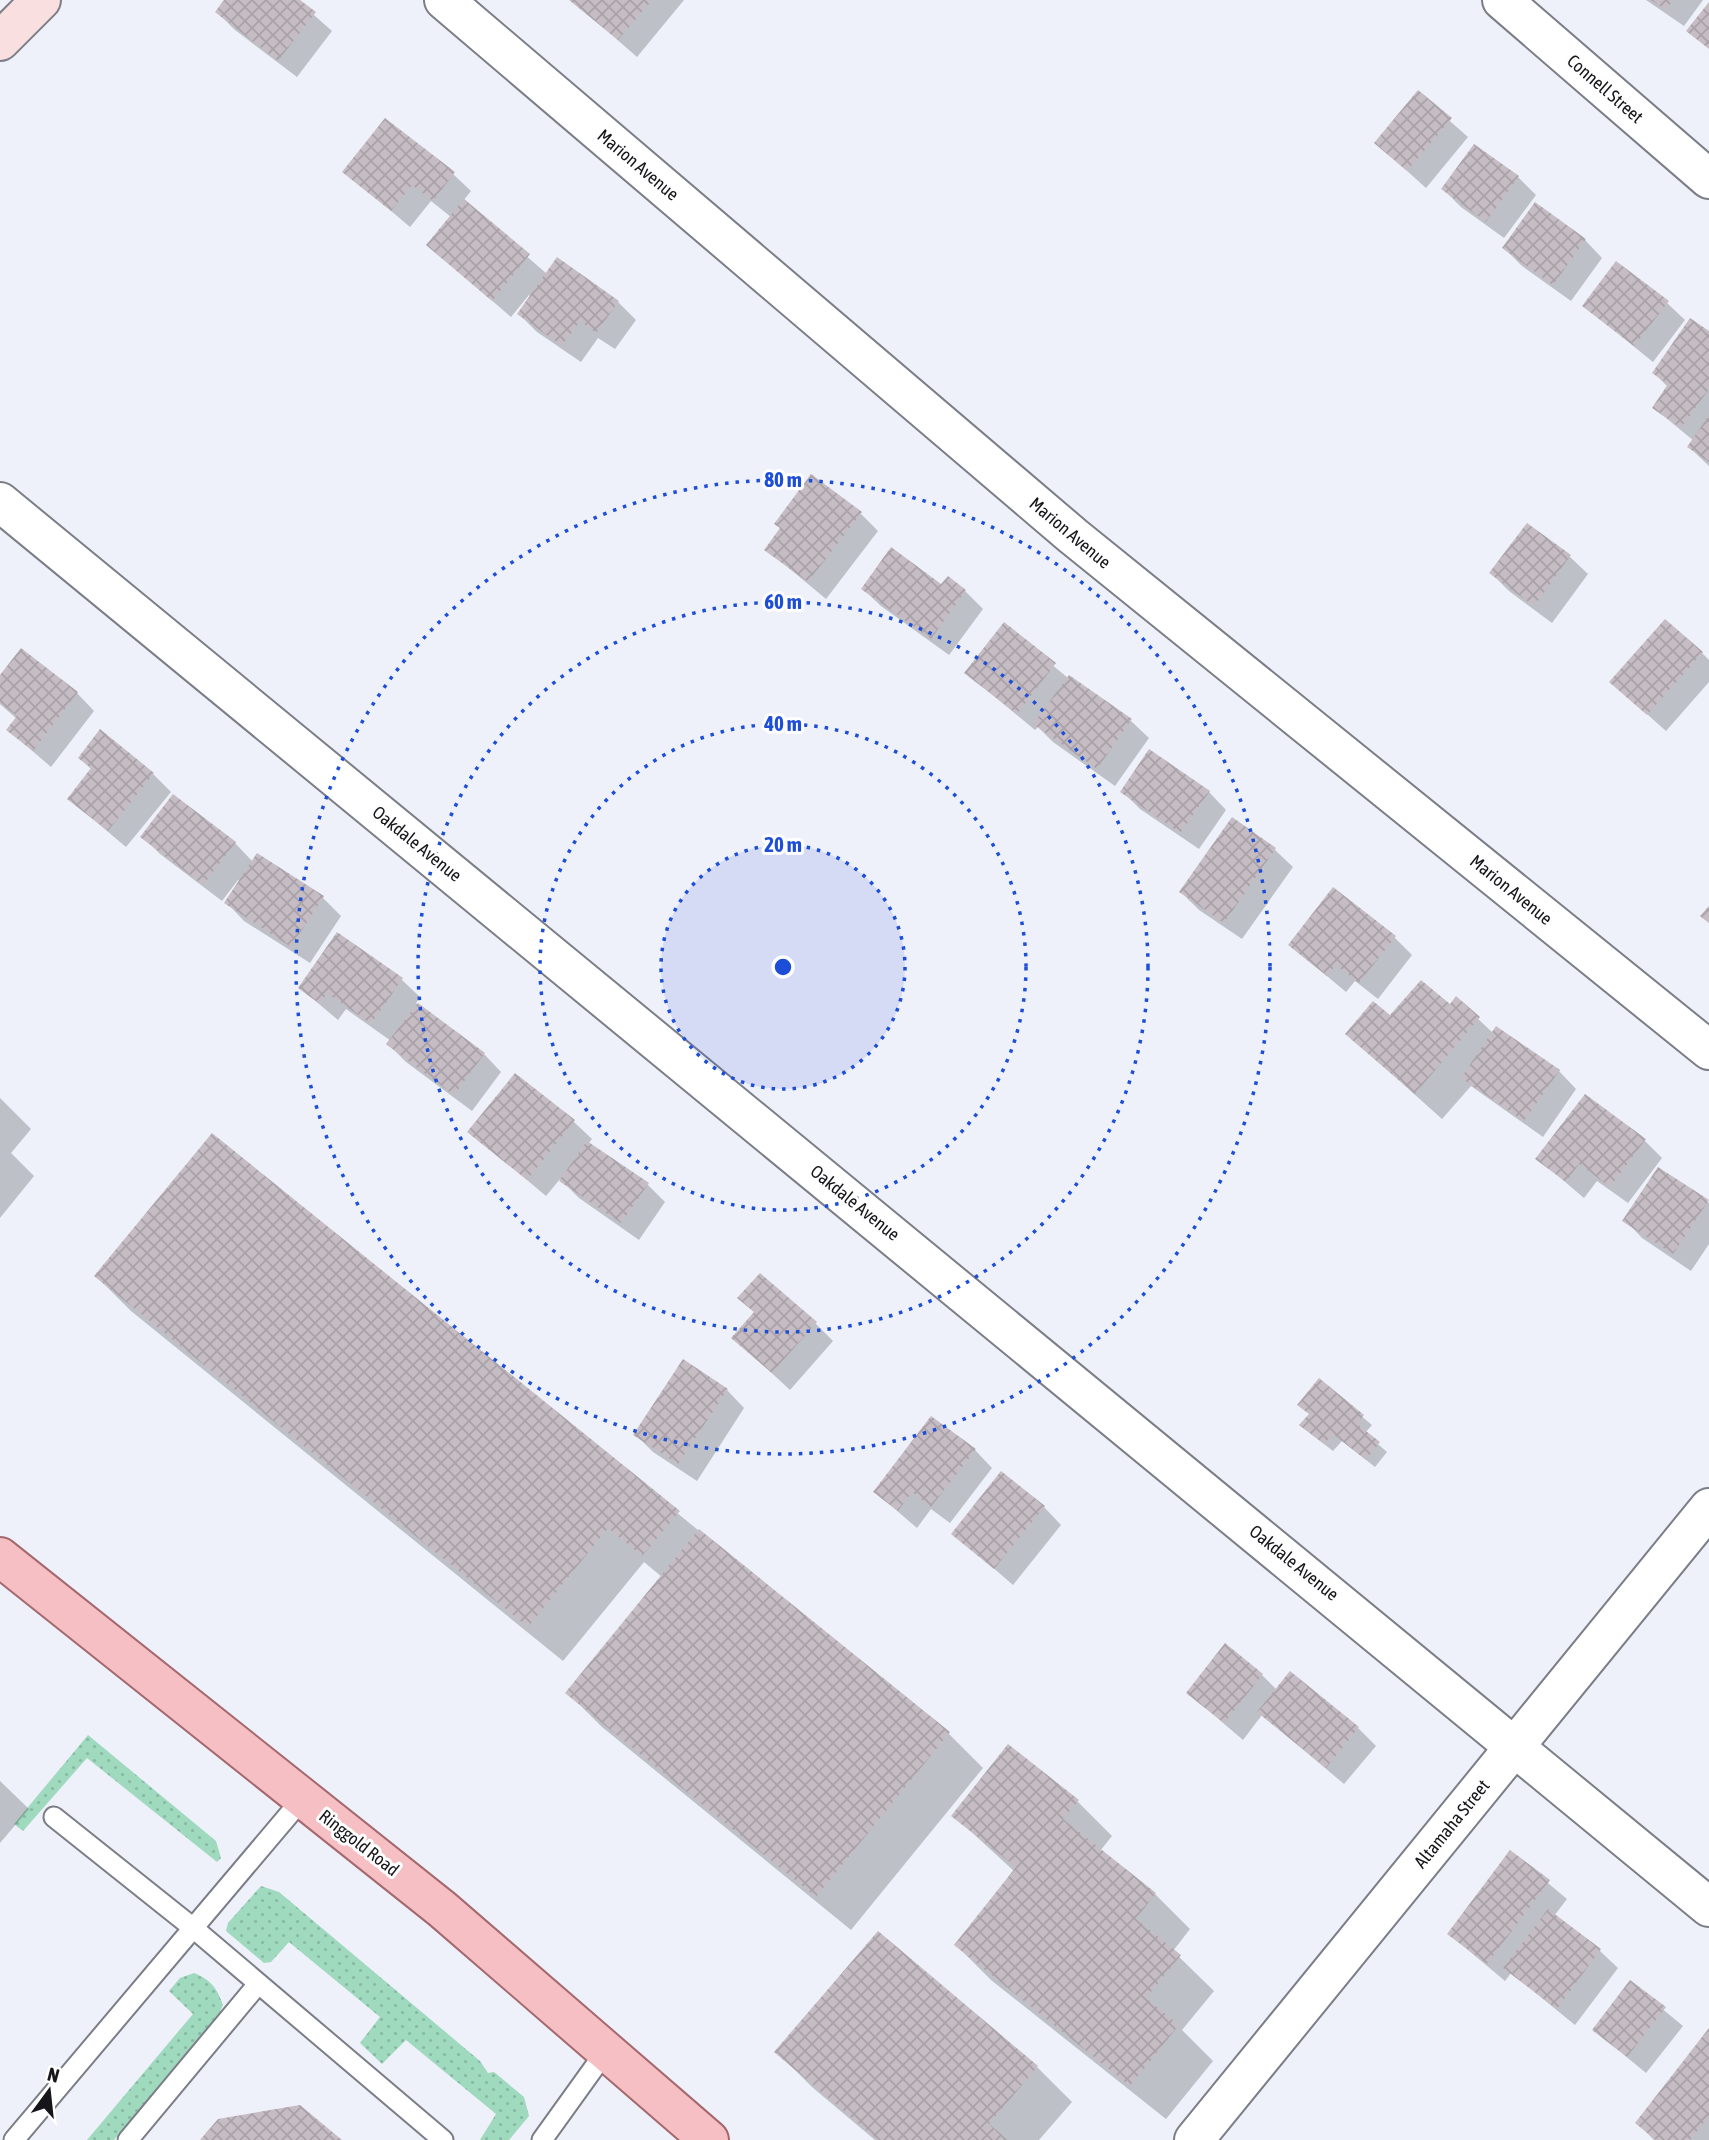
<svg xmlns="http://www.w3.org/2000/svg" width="1709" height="2140" font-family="'Asap Condensed',sans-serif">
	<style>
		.grass { fill: url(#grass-dots) }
		.shadow { fill: #0003 }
		.building { fill: url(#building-cross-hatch) }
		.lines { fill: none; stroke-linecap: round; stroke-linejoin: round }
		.lane-casing { stroke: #7c7e87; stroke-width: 23 }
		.street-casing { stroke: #7c7e87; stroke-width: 42 }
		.secondary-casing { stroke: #7c7e87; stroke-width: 42 }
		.primary-casing { stroke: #a4696e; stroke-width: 42 }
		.lane { stroke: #fff; stroke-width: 19 }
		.street { stroke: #fff; stroke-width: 38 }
		.secondary { stroke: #fadfe1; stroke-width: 38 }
		.primary { stroke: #f6bfc4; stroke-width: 38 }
		.ring { fill: none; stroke: #1d4ed8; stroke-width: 3.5; stroke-dasharray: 3.5 7 }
		.labels { text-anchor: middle; stroke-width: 6; stroke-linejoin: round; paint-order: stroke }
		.street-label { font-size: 18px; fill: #16161a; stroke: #fefefe }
		.centre { fill: #1d4ed8; stroke: #fefefe; stroke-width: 3.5 }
		.ring-label { font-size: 21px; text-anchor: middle; font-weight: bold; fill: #1d4ed8; stroke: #fefefe; stroke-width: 6; stroke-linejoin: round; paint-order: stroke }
	</style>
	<defs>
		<pattern id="grass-dots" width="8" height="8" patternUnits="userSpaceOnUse" patternTransform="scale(1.75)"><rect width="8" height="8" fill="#9fd9be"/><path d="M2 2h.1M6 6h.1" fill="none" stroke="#88baa3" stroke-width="1.8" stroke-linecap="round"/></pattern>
		<pattern id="building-cross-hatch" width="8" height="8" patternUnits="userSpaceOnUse" patternTransform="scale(1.75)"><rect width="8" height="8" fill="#c6bdc4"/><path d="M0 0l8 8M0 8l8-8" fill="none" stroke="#a9a2a8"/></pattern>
	</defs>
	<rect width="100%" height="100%" fill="#eef0fa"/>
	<!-- grass -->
	<g class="grass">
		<path d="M88 1735 216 1841 221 1858 217 1862 87 1758 23 1831 14 1824Z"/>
		<path d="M261 1886 279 1892 480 2061 488 2073 494 2072 524 2097 529 2116 509 2140H480L496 2114 406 2040 382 2064 360 2043 380 2017 289 1942 271 1962 264 1963 226 1931 228 1923Z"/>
		<path d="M194 1973C211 1980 217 1988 223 2005L218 2016 114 2140H87L193 2014 169 1991 180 1978Z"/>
	</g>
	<!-- shadow -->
	<g class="shadow">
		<path d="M226 0H297L332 31 297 77 235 30 217 12Z"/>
		<path d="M684 0 637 57 573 1V0Z"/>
		<path d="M1646 0H1703L1684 26Z"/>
		<path d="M1418 93 1468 137 1426 188 1376 143Z"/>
		<path d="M1474 146 1518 177 1536 195 1504 238 1461 207 1443 189Z"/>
		<path d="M345 172 453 174 471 191 463 201 547 274 618 302 636 320 615 349 598 338 581 362 537 332 519 314 531 297 529 295 511 317 428 245 451 217 431 201 410 227Z"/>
		<path d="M1585 240 1602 258 1571 301 1522 266 1504 248Z"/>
		<path d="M1667 303 1685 320 1653 362 1584 306Z"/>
		<path d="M1709 334V466L1689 447 1694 441 1654 408 1668 387 1654 373Z"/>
		<path d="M860 513 878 531 826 599 766 549 782 529Z"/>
		<path d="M1527 525 1570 557 1588 574 1552 623 1509 591 1491 573Z"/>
		<path d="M942 586 965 591 983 609 949 655 881 606 863 589Z"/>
		<path d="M1004 625 1068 678 1131 721 1149 738 1115 786 1053 742 1038 727 1035 730 966 673Z"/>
		<path d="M1702 653 1709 660V682L1666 731 1611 682Z"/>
		<path d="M0 678 77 693 94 711 51 767 8 730 17 719 0 704Z"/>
		<path d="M80 758 153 774 171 792 126 847 69 799 92 770Z"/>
		<path d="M1123 792H1209L1226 810 1199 849 1140 809Z"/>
		<path d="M1232 820 1275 850 1293 867 1242 939 1199 910 1181 892Z"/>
		<path d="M142 836 235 843 253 862 258 855 323 898 341 916 310 963 244 921 227 903 241 881 238 880 222 901 160 854Z"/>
		<path d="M337 934 402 980 420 997 416 1003 484 1054 501 1072 472 1111 406 1062 388 1044 391 1041 346 1009 338 1020 300 988Z"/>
		<path d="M1394 937 1412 955 1378 999 1355 981 1346 992 1290 945Z"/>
		<path d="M1457 999 1493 1033 1559 1071 1576 1089 1543 1137 1471 1086 1442 1119 1347 1034 1390 1017 1450 1007Z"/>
		<path d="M515 1075 574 1122 592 1139 588 1144 647 1184 665 1202 639 1240 579 1198 560 1179 546 1196 470 1132Z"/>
		<path d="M1585 1096 1645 1141 1662 1158 1628 1203 1597 1181 1584 1198 1538 1159Z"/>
		<path d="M0 1098 31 1129 11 1153 34 1176 0 1218Z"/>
		<path d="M212 1135 949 1734 983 1768 851 1930 602 1727 567 1692 662 1577 644 1562 563 1661 131 1311 96 1276Z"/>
		<path d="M1659 1169 1709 1203V1244L1691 1271 1642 1238 1625 1220Z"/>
		<path d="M740 1298 815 1323 833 1341 790 1390 734 1338 755 1313Z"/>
		<path d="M1319 1381 1372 1425 1365 1433 1387 1452 1375 1467 1342 1441 1333 1451 1310 1433Z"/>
		<path d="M727 1390 744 1408 697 1481 653 1452 636 1435Z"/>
		<path d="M975 1450 992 1468 950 1523 931 1509 917 1528 875 1492Z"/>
		<path d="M1044 1507 1061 1525 1013 1585 954 1534Z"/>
		<path d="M1262 1675 1277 1690 1358 1728 1376 1746 1344 1784 1262 1715 1243 1740 1188 1693Z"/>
		<path d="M1009 1746 1078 1802 1112 1836 1100 1851 1155 1894 1190 1929 1173 1951 1214 1991 1182 2030 1213 2061 1166 2119 991 1980 956 1945 1015 1872 953 1815Z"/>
		<path d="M0 1781 29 1809 0 1843Z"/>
		<path d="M1511 1852 1567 1899 1554 1916 1600 1951 1618 1968 1575 2025 1511 1973 1505 1981 1449 1934Z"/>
		<path d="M878 1933 1037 2067 1072 2102 1039 2140H875L812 2087 777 2052Z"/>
		<path d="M1631 1983 1683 2026 1646 2073 1594 2030Z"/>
		<path d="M1709 2033V2140H1654L1637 2123Z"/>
	</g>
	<!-- building -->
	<g class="building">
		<path d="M224 0H300L316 12 278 61 215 12Z"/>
		<path d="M569 0H652L618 40Z"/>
		<path d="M1651 0H1673L1666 10Z"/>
		<path d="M1709 2V49L1686 31Z"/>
		<path d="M1418 90 1452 118 1407 171 1374 143Z"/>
		<path d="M385 118 455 172 433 201 412 185 391 211 342 172Z"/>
		<path d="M1474 144 1519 176 1486 222 1441 189Z"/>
		<path d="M464 199 530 254 492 301 426 245Z"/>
		<path d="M1535 202 1586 239 1553 285 1502 248Z"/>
		<path d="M557 257 619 301 596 333 580 321 562 346 517 314Z"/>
		<path d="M1616 261 1669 301 1634 346 1582 306Z"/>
		<path d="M1690 318 1709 331V389L1681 428 1652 408 1668 384 1652 373Z"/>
		<path d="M1709 415V462L1687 447Z"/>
		<path d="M811 474 862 512 808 582 764 550 780 528 774 524Z"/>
		<path d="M1527 523 1571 555 1534 606 1489 573Z"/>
		<path d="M891 547 941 584 948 576 966 590 931 639 861 589Z"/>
		<path d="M1665 619 1703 652 1647 715 1609 682Z"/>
		<path d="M1004 622 1056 663 1017 714 964 673Z"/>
		<path d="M21 648 78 692 33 751 6 730 17 716 0 703V675Z"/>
		<path d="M1069 675 1132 719 1097 769 1033 724Z"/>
		<path d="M100 729 154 773 108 831 67 799 91 768 78 758Z"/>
		<path d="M1149 749 1210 791 1180 833 1120 792Z"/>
		<path d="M173 794 236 842 203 885 140 837Z"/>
		<path d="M1232 817 1276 848 1224 923 1179 892Z"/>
		<path d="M257 853 324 896 291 947 224 903Z"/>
		<path d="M1333 887 1396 936 1359 983 1336 965 1327 976 1288 945Z"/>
		<path d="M1709 906V923L1700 916Z"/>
		<path d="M337 932 403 978 371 1024 327 993 320 1004 298 988Z"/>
		<path d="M1421 980 1450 1004 1456 996 1480 1017 1415 1094 1345 1034 1373 1001 1390 1015Z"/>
		<path d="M418 1003 485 1053 454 1095 386 1044Z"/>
		<path d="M1496 1026 1560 1070 1524 1121 1461 1078Z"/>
		<path d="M515 1073 575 1120 527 1180 467 1132Z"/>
		<path d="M1585 1094 1646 1139 1610 1187 1579 1164 1566 1182 1535 1159Z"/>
		<path d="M212 1133 680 1511 642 1556 608 1528 528 1627 94 1276Z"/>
		<path d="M587 1141 649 1183 621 1223 559 1181Z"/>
		<path d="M1658 1167 1709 1200 1673 1254 1622 1221Z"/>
		<path d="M760 1273 817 1322 772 1373 731 1338 754 1312 737 1298Z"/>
		<path d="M683 1359 728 1389 678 1464 633 1435Z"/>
		<path d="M1319 1378 1364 1415 1357 1424 1380 1442 1366 1460 1333 1434 1324 1444 1299 1425 1309 1414 1297 1405Z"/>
		<path d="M931 1416 976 1449 931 1507 912 1492 898 1511 873 1492Z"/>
		<path d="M1001 1471 1045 1506 994 1569 951 1534Z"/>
		<path d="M699 1529 950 1732 816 1897 565 1693Z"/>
		<path d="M1225 1643 1263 1674 1224 1723 1186 1693Z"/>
		<path d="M1290 1671 1359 1727 1326 1768 1257 1712Z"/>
		<path d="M1008 1744 1079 1800 1063 1819 1156 1893 1136 1919 1181 1955 1146 1998 1179 2025 1130 2086 954 1945 1016 1867 951 1816Z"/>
		<path d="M1510 1850 1550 1880 1487 1964 1447 1934Z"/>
		<path d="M1548 1909 1601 1949 1557 2009 1503 1968Z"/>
		<path d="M878 1931 1038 2066 989 2124 1008 2140H878L774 2052Z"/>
		<path d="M1630 1980 1666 2007 1627 2057 1592 2030Z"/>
		<path d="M1709 2028V2116L1690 2140H1656L1635 2123Z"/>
		<path d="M300 2105 342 2140H200L218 2119Z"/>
	</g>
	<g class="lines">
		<defs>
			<g id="lane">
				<path d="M54 1817 192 1927 443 2140"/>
				<path d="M14 2140 303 1798"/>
				<path d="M128 2140 258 1984"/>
				<path d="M542 2140 606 2051"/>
			</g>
			<g id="street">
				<path d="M444 0 1073 536 1709 1050"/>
				<path d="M1502 0 1709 179"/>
				<path d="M0 502 1709 1907"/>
				<path d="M1194 2140 1709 1508"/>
			</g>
			<path id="secondary" d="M0 41 41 0"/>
			<path id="primary" d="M0 1557 442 1909 709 2140"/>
		</defs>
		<!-- lane casing -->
		<use href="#lane" class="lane-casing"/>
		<!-- street casing -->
		<use href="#street" class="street-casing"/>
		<!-- secondary casing -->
		<use href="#secondary" class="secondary-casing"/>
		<!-- primary casing -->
		<use href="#primary" class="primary-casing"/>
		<!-- lane -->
		<use href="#lane" class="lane"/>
		<!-- street -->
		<use href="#street" class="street"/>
		<!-- secondary -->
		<use href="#secondary" class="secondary"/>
		<!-- primary -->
		<use href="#primary" class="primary"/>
	</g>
	<!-- distance rings -->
	<circle cx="783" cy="967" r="122" fill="#1d4ed8" fill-opacity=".12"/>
	<g class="ring">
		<circle cx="783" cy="967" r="122"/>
		<circle cx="783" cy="967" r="243"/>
		<circle cx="783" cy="967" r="365"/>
		<circle cx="783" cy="967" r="487"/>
	</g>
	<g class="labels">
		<!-- street labels -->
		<g class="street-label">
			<text transform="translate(1605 89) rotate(41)" y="6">Connell Street</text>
			<text transform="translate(638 165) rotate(40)" y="6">Marion Avenue</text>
			<text transform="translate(1070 533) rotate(40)" y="6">Marion Avenue</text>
			<text transform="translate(417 844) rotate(39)" y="6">Oakdale Avenue</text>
			<text transform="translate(1511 890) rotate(39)" y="6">Marion Avenue</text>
			<text transform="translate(855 1203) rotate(39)" y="6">Oakdale Avenue</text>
			<text transform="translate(1294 1563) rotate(39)" y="6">Oakdale Avenue</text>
			<text transform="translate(1452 1824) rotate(-51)" y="6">Altamaha Street</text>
			<text transform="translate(359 1843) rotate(38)" y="6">Ringgold Road</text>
		</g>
	</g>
	<circle cx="783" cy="967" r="10" class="centre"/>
	<g class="ring-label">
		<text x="783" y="487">80 m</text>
		<text x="783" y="609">60 m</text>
		<text x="783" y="731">40 m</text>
		<text x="783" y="852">20 m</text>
	</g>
	<!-- north arrow -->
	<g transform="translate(49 2091) rotate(15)" stroke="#fefefe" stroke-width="5" paint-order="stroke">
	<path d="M0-5L12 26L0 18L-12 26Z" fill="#16161a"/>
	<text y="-10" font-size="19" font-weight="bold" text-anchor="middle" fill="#16161a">N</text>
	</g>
</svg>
